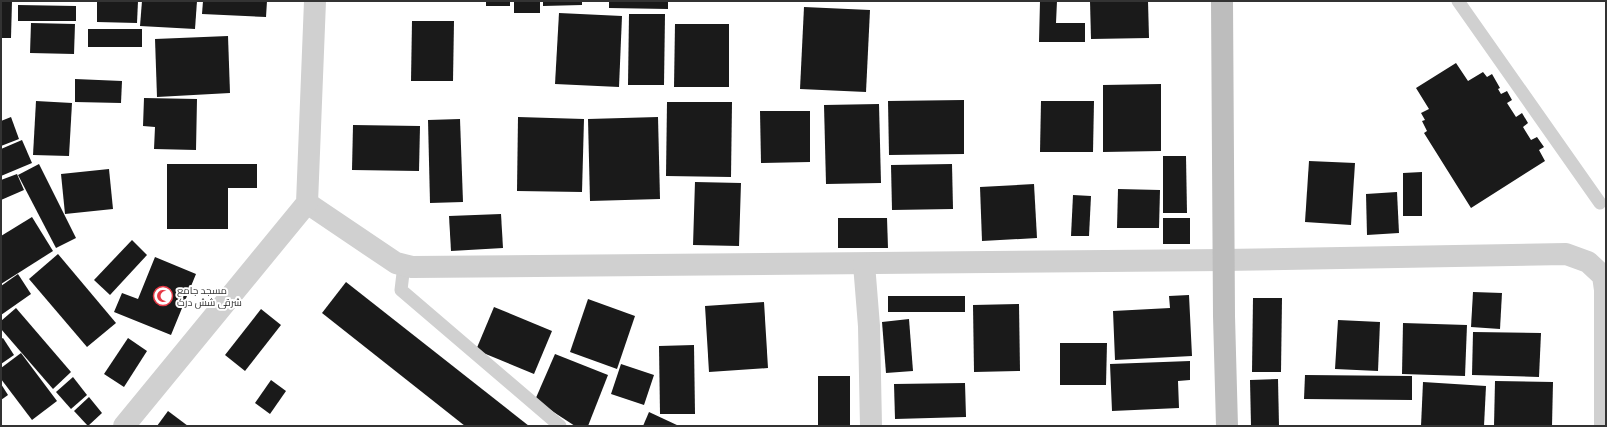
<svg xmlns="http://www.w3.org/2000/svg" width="1607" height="427" font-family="'Fira Sans Condensed',Cairo,sans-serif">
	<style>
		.building { fill: #1a1a1a }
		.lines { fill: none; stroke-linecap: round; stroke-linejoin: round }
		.service { stroke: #d0d0d0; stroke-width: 13 }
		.minor { stroke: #d0d0d0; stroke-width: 22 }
		.secondary { stroke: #bdbdbd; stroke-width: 22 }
		.labels { text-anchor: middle; stroke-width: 4; stroke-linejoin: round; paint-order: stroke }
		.poi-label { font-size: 10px; fill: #333; stroke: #fff; text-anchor: start }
	</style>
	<rect width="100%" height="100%" fill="#fff"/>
	<!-- building -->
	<g class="building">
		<path d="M1 1H12L11 38H1Z"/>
		<path d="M97 1H138L137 23 97 22Z"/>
		<path d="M142 1H197L195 29 140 26Z"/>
		<path d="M203 1H267L266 17 202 14Z"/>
		<rect x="486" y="1" width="24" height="5"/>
		<rect x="514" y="1" width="26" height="12"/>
		<path d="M543 1H582V5L543 6Z"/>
		<path d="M609 1H668V9L609 8Z"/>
		<path d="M1040 1H1057L1056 23H1085V42H1039Z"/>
		<path d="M1090 1H1148L1149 38 1091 39Z"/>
		<path d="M18 5 76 6V21H18Z"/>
		<path d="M804 7 870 10 866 92 800 89Z"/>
		<path d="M559 13 622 16 619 87 555 84Z"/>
		<path d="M629 14H665L664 85H628Z"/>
		<path d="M412 21H454L453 81H411Z"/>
		<path d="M31 23 75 24 74 54 30 53Z"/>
		<path d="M675 24H729V87H674Z"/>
		<rect x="88" y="29" width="54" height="18"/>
		<path d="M228 36 230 93 157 97 155 39Z"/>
		<path d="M1456 63 1468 81 1483 72 1487 77 1492 74 1500 88 1498 89 1501 94 1507 91 1512 100 1507 103 1516 117 1522 113 1528 123 1523 127 1531 140 1537 137 1544 147 1539 150 1545 161 1471 208 1424 133 1427 131 1422 121 1425 120 1421 113 1429 109 1416 88Z"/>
		<path d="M75 79 122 81 121 103 75 102Z"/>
		<path d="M1161 84V151L1103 152V85Z"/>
		<path d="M144 98 197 99 196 150 154 149 155 127 143 126Z"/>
		<path d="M964 100V154L889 155 888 101Z"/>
		<path d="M36 101 72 103 69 156 33 155Z"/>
		<path d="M1041 101H1094L1093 152H1040Z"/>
		<path d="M667 102H732L731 177 666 176Z"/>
		<path d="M879 104 881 183 826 184 824 105Z"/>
		<path d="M760 111H810V162L761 163Z"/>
		<path d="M11 117 19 139 1 146V121Z"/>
		<path d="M518 117 584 119 582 192 517 191Z"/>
		<path d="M658 117 660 199 590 201 588 119Z"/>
		<path d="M460 119 463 202 430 203 428 120Z"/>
		<path d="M353 125 420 126 419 171 352 170Z"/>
		<path d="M22 140 32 163 1 176V149Z"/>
		<path d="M1163 156H1186L1187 213H1163Z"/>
		<path d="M1309 161 1355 163 1351 225 1305 222Z"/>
		<path d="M39 164 76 238 56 248 18 175Z"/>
		<path d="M167 164H257V188H228V229H167Z"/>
		<path d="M952 164 953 209 892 210 891 165Z"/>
		<path d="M109 169 113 209 65 214 61 174Z"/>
		<path d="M1422 172V216H1403V173Z"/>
		<path d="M17 174 24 190 1 200V180Z"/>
		<path d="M695 182 741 183 739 246 693 245Z"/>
		<path d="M1034 184 1037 238 982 241 980 187Z"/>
		<path d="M1118 189 1160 190 1159 228H1117Z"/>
		<path d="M1397 192 1399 233 1367 235 1366 194Z"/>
		<path d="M1073 195 1091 196 1089 236H1071Z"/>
		<path d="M501 214 503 248 451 251 449 216Z"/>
		<path d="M32 217 53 251 1 284V236Z"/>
		<path d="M838 218H887L888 248H838Z"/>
		<rect x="1163" y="218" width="27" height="26"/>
		<path d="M132 240 147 255 110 295 94 280Z"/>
		<path d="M58 254 116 323 87 347 29 279Z"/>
		<path d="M155 257 196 274 171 335 114 312 122 293 138 299Z"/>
		<path d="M18 274 31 294 1 315V286Z"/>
		<path d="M346 282 529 426H465L322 313Z"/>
		<path d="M1473 292 1502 293 1500 329 1471 327Z"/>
		<path d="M1189 295 1192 356 1115 360 1113 311 1170 308 1169 296Z"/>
		<rect x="888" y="296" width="77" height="16"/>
		<path d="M1253 298H1282L1281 372H1252Z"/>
		<path d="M588 299 635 316 617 369 570 352Z"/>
		<path d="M764 302 768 368 709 372 705 306Z"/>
		<path d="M1019 304 1020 371 974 372 973 305Z"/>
		<path d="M494 307 552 331 534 374 476 350Z"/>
		<path d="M16 308 71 372 53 389 1 329V321Z"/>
		<path d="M261 309 281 325 245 371 225 355Z"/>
		<path d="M909 319 913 371 886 373 882 322Z"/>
		<path d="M1338 320 1380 322 1378 371 1335 369Z"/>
		<path d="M1403 323 1467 325 1465 376 1402 374Z"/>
		<path d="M1473 332 1541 333 1539 377 1472 375Z"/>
		<path d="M3 338 14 355 1 364V339Z"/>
		<path d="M128 338 147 351 124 387 104 374Z"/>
		<path d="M1060 343H1107L1106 385H1060Z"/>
		<path d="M694 345 695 414H660L659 346Z"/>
		<path d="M21 353 57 401 32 420 1 379V368Z"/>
		<path d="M555 354 608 375 588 426H575L535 400Z"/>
		<path d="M1190 361V380L1178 381 1179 408 1112 411 1110 364Z"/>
		<path d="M621 364 654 375 644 405 611 394Z"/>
		<path d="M1305 375 1412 376V400L1304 399Z"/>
		<rect x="818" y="376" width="32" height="50"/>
		<path d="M73 377 87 395 71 409 56 392Z"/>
		<path d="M1278 379 1279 426H1251L1250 380Z"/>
		<path d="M271 380 286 391 270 414 255 403Z"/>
		<path d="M1495 381 1553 382 1552 426H1494Z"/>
		<path d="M1423 382 1486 386 1484 426H1421Z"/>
		<path d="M965 383 966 417 895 419 894 384Z"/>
		<path d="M1 384 8 395 1 400Z"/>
		<path d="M89 397 102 413 88 426 74 411Z"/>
		<path d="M168 411 188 426H157Z"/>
		<path d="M649 412 679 426H643Z"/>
	</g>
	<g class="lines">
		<!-- service -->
		<g class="service">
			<path d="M1458 1 1600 203"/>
			<path d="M404 265 401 290 560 426"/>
		</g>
		<!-- minor -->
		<g class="minor">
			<path d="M307 203 396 263 412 267 1224 260 1566 254 1588 262 1603 276 1605 290V426"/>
			<path d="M864 264 869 326 871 426"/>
			<path d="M124 426 307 203 315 1"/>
		</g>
		<!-- secondary -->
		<path class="secondary" d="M1222 1 1224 316 1227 426"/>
	</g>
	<!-- icons -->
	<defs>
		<symbol id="mosque-ring" viewBox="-11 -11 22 22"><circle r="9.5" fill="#fff" stroke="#e63946" stroke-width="1.5"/><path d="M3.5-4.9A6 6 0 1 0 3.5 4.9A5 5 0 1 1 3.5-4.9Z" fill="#e63946"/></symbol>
	</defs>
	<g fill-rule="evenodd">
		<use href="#mosque-ring" x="152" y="285" width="22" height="22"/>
	</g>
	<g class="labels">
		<!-- poi labels -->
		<g class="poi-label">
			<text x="177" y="294">مسجد جامع<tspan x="177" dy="12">شرقی شش درک</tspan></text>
		</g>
	</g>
	<!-- border -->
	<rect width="1607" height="427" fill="none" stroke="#333333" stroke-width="4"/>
</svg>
